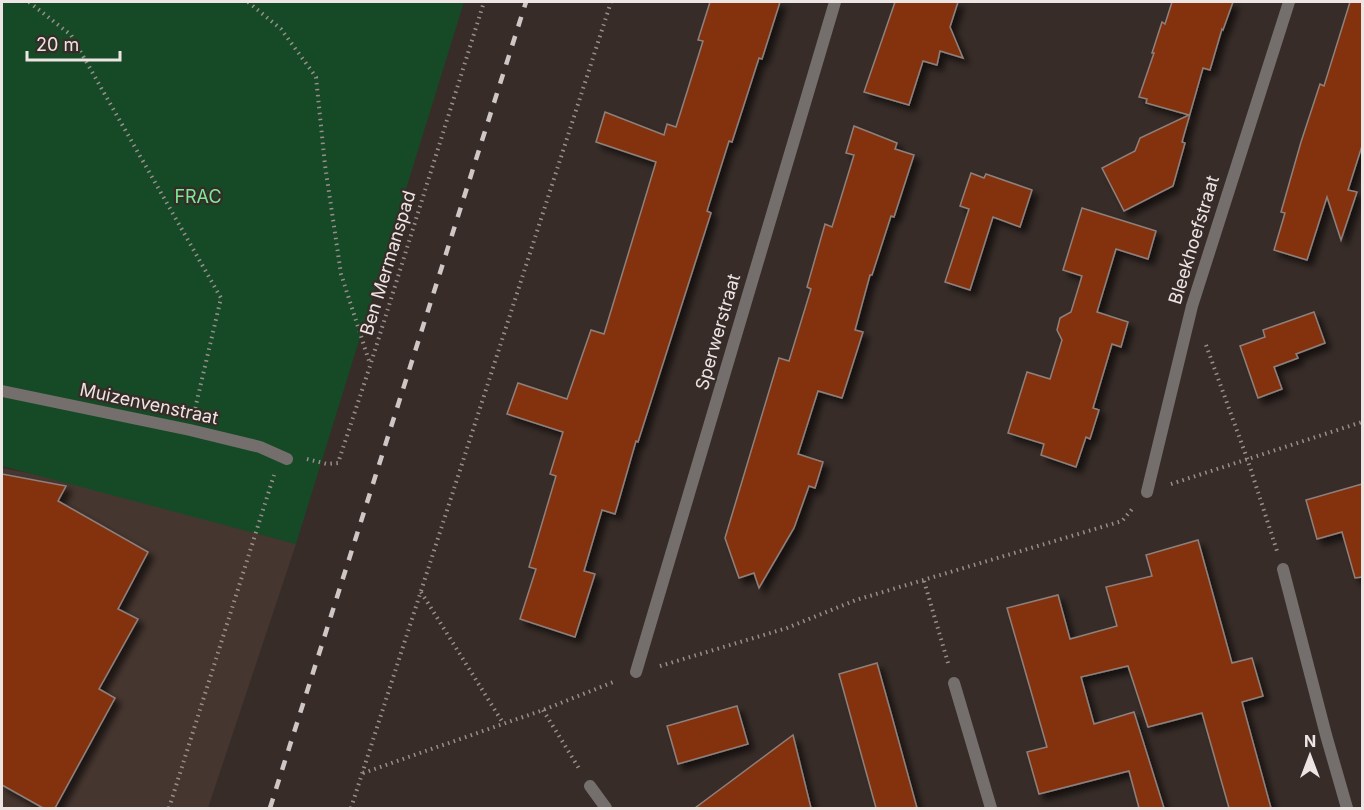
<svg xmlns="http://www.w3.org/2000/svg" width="1364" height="810" font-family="Inter,sans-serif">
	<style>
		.built { fill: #463630 }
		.green { fill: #164a26 }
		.building { fill: #84320f; stroke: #8e817d; stroke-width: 1.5; filter: url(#shadow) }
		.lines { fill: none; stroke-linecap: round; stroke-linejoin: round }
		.path { stroke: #988f8c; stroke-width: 4; stroke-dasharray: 1.5 4.5; stroke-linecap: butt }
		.street { stroke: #746f6c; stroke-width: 12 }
		.rail { stroke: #cfc7c5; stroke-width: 4.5; stroke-dasharray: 10 10; stroke-linecap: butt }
		.labels { text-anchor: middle; stroke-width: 4.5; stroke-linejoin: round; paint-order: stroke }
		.park-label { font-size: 18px; fill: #7de999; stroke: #372c28 }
		.street-label { font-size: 18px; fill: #ede5e3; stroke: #372c28 }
	</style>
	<defs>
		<filter id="shadow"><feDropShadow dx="5.5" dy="5.5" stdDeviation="3" flood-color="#0009"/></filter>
	</defs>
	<rect width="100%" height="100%" fill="#372c28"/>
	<!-- built -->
	<path class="built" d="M2 468 54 478 296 544 208 808H2Z"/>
	<!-- green -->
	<path class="green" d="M2 2H464L296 544 2 466Z"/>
	<!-- building -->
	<g class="building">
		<path d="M710 2H780L762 59 759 58 732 142 729 141 707 211 711 213 638 442 636 441 615 514 602 510 584 571 595 574 575 637 520 619 536 569 529 567 556 476 550 474 563 432 507 414 518 383 567 399 591 330 604 334 656 162 596 142 605 112 664 135 667 124 676 127 703 41 698 40Z"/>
		<path d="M895 2H958L950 27 963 58 940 51 937 65 923 61 909 105 864 92Z"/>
		<path d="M1172 2H1233L1223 30 1222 29 1210 70 1203 68 1182 142 1185 143 1173 186 1124 211 1102 168 1135 151 1140 138 1189 115 1146 103 1147 99 1139 97 1154 53H1152L1162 22 1165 24Z"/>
		<path d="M1350 2H1362V146L1348 190 1357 192 1341 240 1327 197 1307 260 1274 250 1285 213 1281 212 1301 142 1320 84 1324 86Z"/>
		<path d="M854 126 897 143 895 149 914 155 894 217 891 216 872 275H870L855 330 863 332 842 398 818 391 798 454 823 462 815 488 809 486 794 528 759 588 754 573 739 578 725 538 779 358 789 361 811 289 807 287 825 224 832 227 854 155 846 153Z"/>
		<path d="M971 173 984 178 986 174 1032 190 1020 227 993 217 970 290 945 282 969 209 960 206Z"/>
		<path d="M1082 208 1156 231 1148 259 1116 249 1097 312 1128 322 1121 347 1112 344 1093 408 1099 410 1090 439 1086 437 1076 467 1041 455 1044 444 1008 433 1027 372 1050 379 1062 340 1057 330 1060 318 1071 312 1082 276 1063 270Z"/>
		<path d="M1314 312 1325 343 1296 354 1298 358 1274 367 1282 389 1258 398 1240 346 1265 337 1263 330Z"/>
		<path d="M2 474 66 486 58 501 148 552 118 609 138 619 99 689 115 698 55 808H43L2 785Z"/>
		<path d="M1362 484V577L1355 578 1342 532 1317 539 1306 500Z"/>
		<path d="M1198 540 1232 663 1252 658 1263 696 1242 702 1271 808H1229L1202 713 1148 727 1128 666 1081 677 1094 724 1134 712 1164 808H1139L1129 771 1039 794 1027 752 1047 747 1007 608 1058 595 1070 639 1117 626 1106 587 1152 576 1146 555Z"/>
		<path d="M877 663 891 713 917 808H876L839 674Z"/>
		<path d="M737 706 748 744 678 764 667 726Z"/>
		<path d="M793 735 811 808H695Z"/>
	</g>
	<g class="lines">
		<!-- path -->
		<g class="path">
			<path d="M29 2 71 35 221 298 195 409"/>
			<path d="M248 2 281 29 316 77 325 165 341 274 370 364"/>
			<path d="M1206 345 1248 461 1277 551"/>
			<path d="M307 459 327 464 338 463 370 366 484 2"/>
			<path d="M1171 484 1362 422"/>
			<path d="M924 581 948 663"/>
			<path d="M421 592 503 723"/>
			<path d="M660 666 787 628 856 600 1122 521 1133 508"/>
			<path d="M543 710 580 770"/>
			<path d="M363 773 543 710 616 681"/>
			<path d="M169 808 274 475"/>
			<path d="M351 808 611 2"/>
		</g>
		<!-- street -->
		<g class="street">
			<path d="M2 391 190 430 260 447 287 459"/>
			<path d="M1147 492 1192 306 1289 2"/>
			<path d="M1283 569 1326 735 1347 808"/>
			<path d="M636 672 835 2"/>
			<path d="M954 683 991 808"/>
			<path d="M590 786 606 808"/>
		</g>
		<!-- rail -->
		<path class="rail" d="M270 808 526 2"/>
	</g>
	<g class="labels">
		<!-- park labels -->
		<g class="park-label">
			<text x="198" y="203">FRAC</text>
		</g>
		<!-- street labels -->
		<g class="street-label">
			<text transform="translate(1194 240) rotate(-73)" y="6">Bleekhoefstraat</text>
			<text transform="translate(388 263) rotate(-73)" y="6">Ben Mermanspad</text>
			<text transform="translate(718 332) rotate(-74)" y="6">Sperwerstraat</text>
			<text transform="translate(149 404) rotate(12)" y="6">Muizenvenstraat</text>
		</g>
	</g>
	<!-- border -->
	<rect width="1364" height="810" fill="none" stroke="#ede5e3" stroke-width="6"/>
	<!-- north arrow -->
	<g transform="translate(1310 756)" stroke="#372c28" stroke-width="4.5" paint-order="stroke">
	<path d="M0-4.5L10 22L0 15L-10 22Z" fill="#ede5e3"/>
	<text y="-9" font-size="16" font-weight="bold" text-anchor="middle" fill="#ede5e3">N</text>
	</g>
	<!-- scale -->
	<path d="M27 51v9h93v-9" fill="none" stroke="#ede5e3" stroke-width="3"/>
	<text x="36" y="51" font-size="18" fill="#ede5e3" stroke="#372c28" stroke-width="4.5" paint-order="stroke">20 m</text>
</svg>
